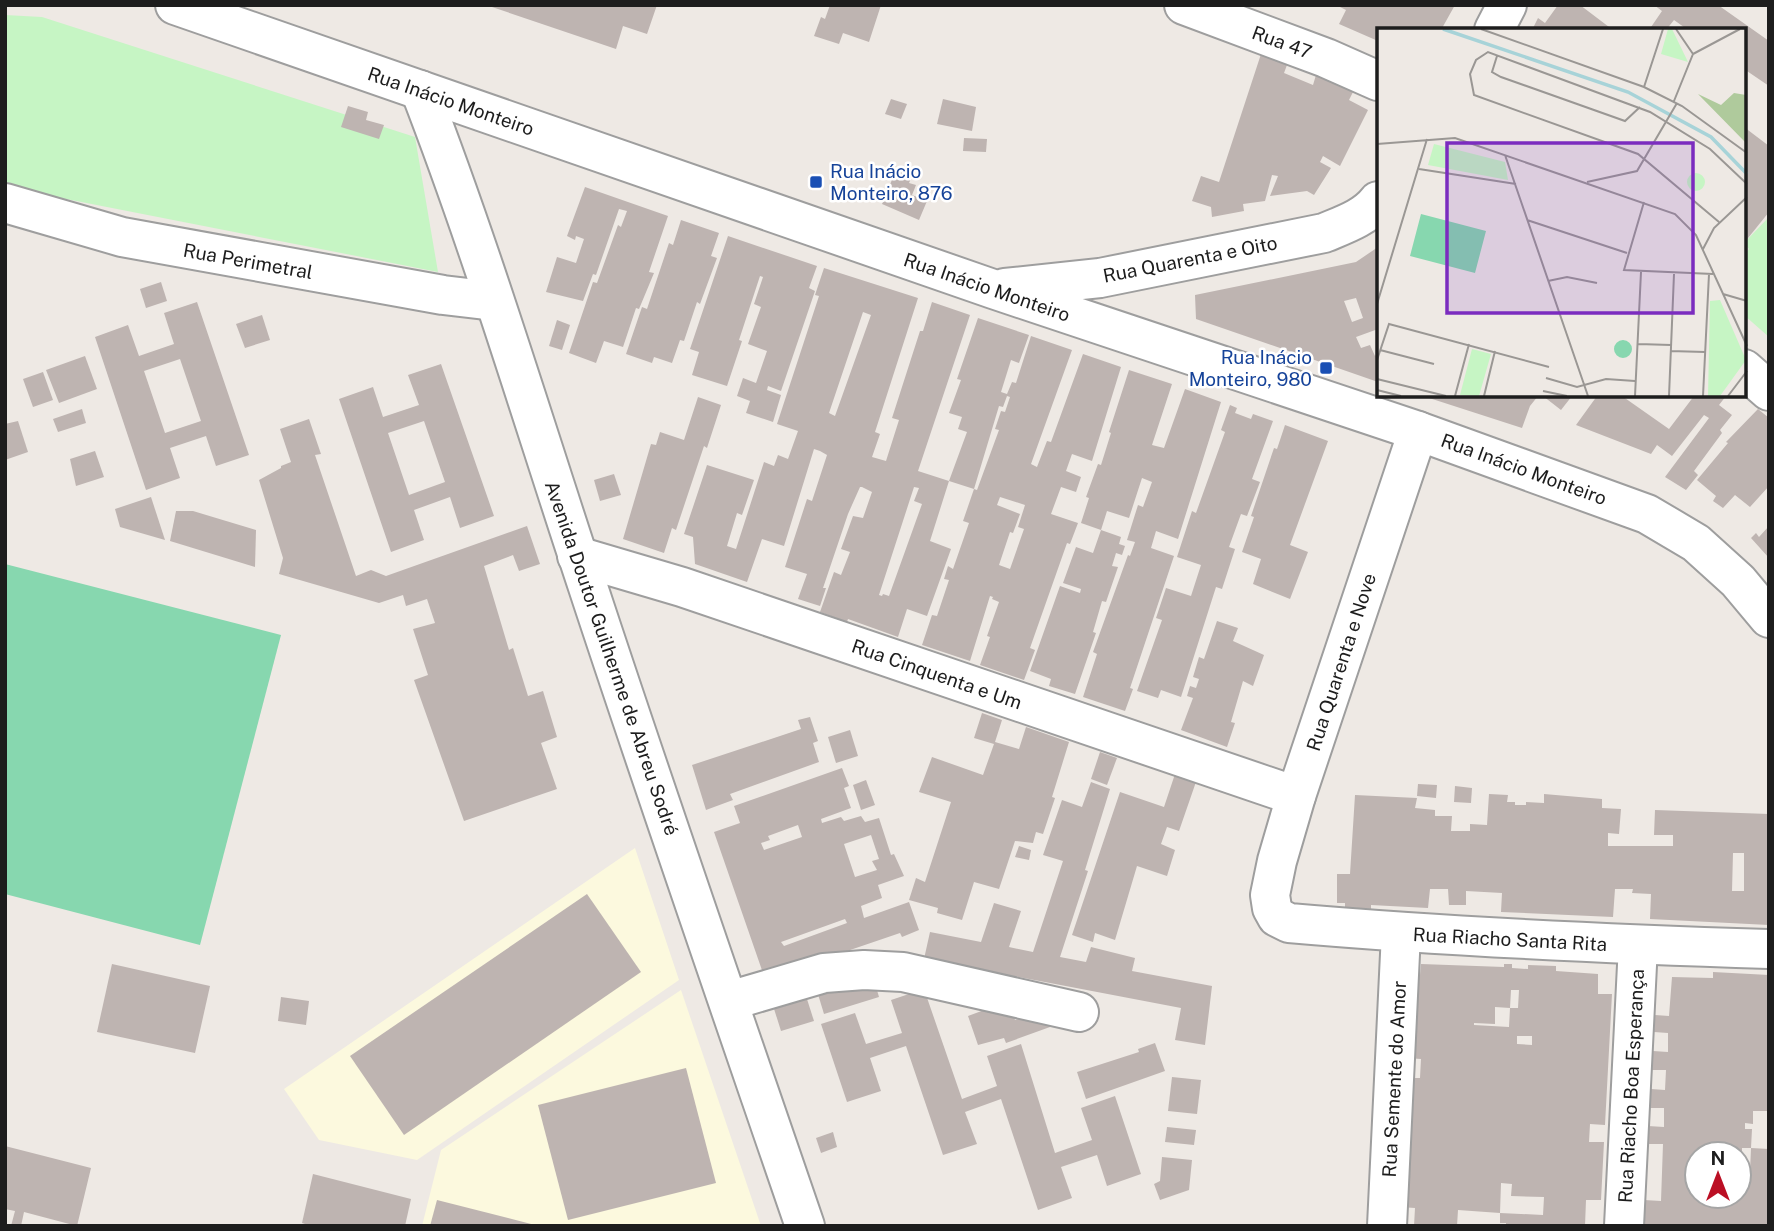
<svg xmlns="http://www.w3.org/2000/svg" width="1774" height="1231" font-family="'Public Sans',sans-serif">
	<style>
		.education { fill: #fcf9de }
		.park { fill: #c6f5c4 }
		.pitch { fill: #87d7af }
		.building { fill: #beb4b1; fill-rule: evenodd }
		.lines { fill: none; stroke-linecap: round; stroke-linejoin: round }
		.minor-casing { stroke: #9e9e9e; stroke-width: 42 }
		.minor { stroke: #fff; stroke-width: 38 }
		.transit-dot { fill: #1a4fb4; stroke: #fff; stroke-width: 2.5 }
		.labels { text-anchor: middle; stroke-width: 5; stroke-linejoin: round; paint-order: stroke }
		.street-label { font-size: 19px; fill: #1d1d1d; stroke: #fff }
		.transit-label { font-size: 19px; fill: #164399; stroke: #fff; text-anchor: start }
		.inset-river { fill: none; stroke: #a7d3d8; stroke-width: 3.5 }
		.inset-road { fill: none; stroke: #9a9794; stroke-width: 2 }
		.view { fill: #7b2cbf; fill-opacity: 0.15; stroke: #7b2cbf; stroke-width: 3.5 }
		.inset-edge { fill: none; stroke: #1d1d1d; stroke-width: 3.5 }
	</style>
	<rect width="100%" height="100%" fill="#eee9e4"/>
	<!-- education -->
	<g class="education">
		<path d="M635 848 679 980 417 1160 319 1140 284 1089Z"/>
		<path d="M681 990 761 1226H422L441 1150Z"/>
	</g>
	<!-- park -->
	<g class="park">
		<path d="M5 15 42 17 415 137 438 272 5 187Z"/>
		<path d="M1769 217V337L1744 315V255L1749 249 1744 243Z"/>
	</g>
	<!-- pitch -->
	<path class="pitch" d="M5 564 281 635 200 945 5 894Z"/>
	<!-- building -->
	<g class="building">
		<path d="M657 5 647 34 623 26 616 49 489 6Z"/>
		<path d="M830 5H881L869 42 843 33 839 44 814 36 821 17 825 19Z"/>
		<path d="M1336 5H1455L1441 30H1378V41L1339 24 1346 10Z"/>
		<path d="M1558 5H1580L1613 30H1532L1538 18 1545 23Z"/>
		<path d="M1654 5H1718L1769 41V86L1744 69V30H1688L1674 20 1666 30H1649L1662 11Z"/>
		<path d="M1261 54 1287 65 1284 73 1313 85 1316 75 1353 92 1349 100 1368 110 1340 166 1323 156 1320 162 1331 168 1314 195 1307 191 1270 196 1278 176 1272 175 1265 201 1243 204 1244 211 1212 217 1211 207 1192 201 1201 176 1219 182Z"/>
		<path d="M891 99 907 104 901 119 885 114Z"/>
		<path d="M943 99 976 107 972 131 937 124Z"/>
		<path d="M348 106 368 112 366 120 384 125 379 139 341 127Z"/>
		<path d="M1744 127 1769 146V212L1744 243Z"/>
		<path d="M964 138 987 139 986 152 963 151Z"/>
		<path d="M896 170 912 176 909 183 916 185 912 195 927 201 919 220 882 204Z"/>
		<path d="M585 187 668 216 649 272 654 273 639 309 636 308 623 347 604 341 596 363 569 353 593 282 597 283 618 225 621 227 627 211 619 209 596 275 593 274 583 301 546 292 557 257 576 263 584 239 576 236 575 240 567 236Z"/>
		<path d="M681 220 719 233 711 256 717 258 700 304 697 302 684 341 680 340 672 363 654 357 652 363 626 354 642 307 647 309 669 243 673 245Z"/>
		<path d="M728 236 817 266 809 288 815 291 781 391 768 386 767 390 781 395 773 422 746 413 750 401 737 396 743 378 756 383 767 351 748 344 761 307 754 304 763 277 760 276 739 340 742 341 727 386 692 375 699 352 690 349Z"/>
		<path d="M1378 247V329L1356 337 1361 348 1370 345 1375 356 1378 352V382L1196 319 1195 295 1356 262ZM1356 298 1363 318 1352 322 1344 301Z"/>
		<path d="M824 268 918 298 875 432 880 434 872 457 886 461 899 420 892 418 920 331H923L932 302 970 315 918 471 949 481 930 541 951 549 927 616 907 609 898 637 848 619 847 622 820 612 834 572 841 575 850 552 841 549 853 516 863 518 872 492 862 487H860L848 514 823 588H826L820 606 798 599 807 574 785 567 807 499 812 501 827 455 820 451 814 449 784 546 762 539 747 582 695 564 693 537 684 534 707 465 754 480 742 515 737 513 727 546 736 549 764 462 774 466 778 455 788 459 798 431 777 424 819 296 815 295ZM863 312 871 315 835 416 829 413ZM914 487 919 488 914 501 922 504 889 596 883 594 882 596 879 595Z"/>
		<path d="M161 282 167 301 146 308 140 289Z"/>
		<path d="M197 302 249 455 216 466 206 436 170 448 180 478 146 490 95 337 128 325 139 356 174 344 164 313ZM180 359 201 421 165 433 144 371Z"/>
		<path d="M262 315 270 340 245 348 236 324Z"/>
		<path d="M978 318 1029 335 1019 363 1011 360 1001 392 1007 394 1012 382 1016 383 1031 336 1072 350 1031 464 1037 467 1047 441 1051 442 1083 354 1121 367 1092 461 1072 454 1066 471 1081 477 1076 492 1061 487 1051 514 1078 523 1070 544 1067 543 1030 648 1035 650 1024 680 980 665 990 637 987 636 999 602 992 599 993 597 990 596 970 661 922 645 932 615 937 616 949 580 944 579 948 566 953 569 969 523 963 521 974 489 977 490 999 430 995 429 1001 411 1005 412 1010 397 1007 396 1003 407 999 406 974 489 949 481 967 432 958 429 962 417 949 413 961 380 957 379ZM1000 497 1025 505 1018 527 1024 529 1010 569 999 565 1010 532 1013 533 1020 514 997 505Z"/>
		<path d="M557 320 570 325 562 350 549 346Z"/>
		<path d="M85 356 97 389 59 403 46 370Z"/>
		<path d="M441 364 494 516 460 528 450 497 414 510 424 540 391 552 339 399 373 387 383 417 419 405 408 375ZM424 421 445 482 409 495 388 433Z"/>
		<path d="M1129 370 1172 384 1152 445 1164 448 1185 389 1221 402 1178 539 1156 531 1151 548 1174 556 1130 688 1133 689 1125 711 1083 697 1097 654 1093 652 1128 555 1130 556 1135 542 1127 540 1138 505 1143 507 1152 482 1142 478 1129 518 1107 511 1101 530 1081 523 1089 498 1086 497 1098 464 1101 465 1111 433 1109 432Z"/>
		<path d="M43 372 53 400 33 407 23 379Z"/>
		<path d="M1423 396H1538L1530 406 1522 428Z"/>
		<path d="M1543 396H1572L1561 410Z"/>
		<path d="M1597 396H1622L1669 429 1694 396H1726L1719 405 1732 415 1720 430 1722 433 1694 471 1698 475 1686 490 1665 477 1709 418 1704 415 1672 456 1657 445 1651 454 1576 425Z"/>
		<path d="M698 397 721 405 707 448 704 446 676 530 672 528 664 553 623 539 651 444 656 445 660 432 684 440Z"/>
		<path d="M1230 405 1237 408 1235 413 1251 419 1253 414 1273 421 1252 479 1260 482 1247 516 1241 514 1229 547 1235 549 1222 589 1216 587 1181 697 1161 690 1158 698 1137 691 1162 620 1156 618 1166 588 1191 596 1201 565 1177 557 1192 511 1196 513 1225 432 1221 430Z"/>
		<path d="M82 409 86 423 58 432 53 419Z"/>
		<path d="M1758 409 1769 418V486L1750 507 1735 495 1723 508 1713 501 1716 496 1697 480 1728 443 1726 442Z"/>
		<path d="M309 419 321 454 315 455 356 576 371 570 386 576 527 526 540 564 519 571 513 555 484 566 509 650 513 648 528 696 543 691 557 737 541 743 557 789 464 821 414 680 428 675 413 629 435 623 427 599 406 606 403 595 379 603 279 574 283 558 259 480 281 468V466L291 462 280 429Z"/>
		<path d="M18 421 28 452 5 460V424Z"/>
		<path d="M1285 425 1328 441 1290 545 1308 552 1290 599 1253 584 1261 559 1242 552 1254 517 1251 516 1274 448 1277 449Z"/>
		<path d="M95 451 104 477 76 486 70 459Z"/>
		<path d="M614 474 621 495 600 501 594 480Z"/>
		<path d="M151 497 165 540 120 527 115 509Z"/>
		<path d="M176 511H193L256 530 255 567 170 541Z"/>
		<path d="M1769 526V558L1751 538 1756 533 1759 537Z"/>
		<path d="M1101 530 1121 537 1119 544 1125 546 1122 555 1116 553 1112 566 1118 567 1106 602 1102 601 1093 632 1096 633 1075 694 1049 686 1051 679 1030 671 1060 586 1080 593 1081 589 1063 583 1076 547 1093 553Z"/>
		<path d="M1217 621 1238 628 1233 641 1264 655 1253 686 1243 681 1231 722 1235 723 1227 747 1181 730 1193 698 1187 696 1190 686 1196 688 1199 679 1193 677 1199 657 1204 659Z"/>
		<path d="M982 713 1002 720 995 742 1019 749 1026 727 1069 742 1052 797 1055 798 1043 834 1036 832 1033 843 1015 841 999 889 974 882 962 920 937 913 938 908 909 900 916 878 925 882 951 802 919 792 932 757 983 775 994 744 974 738Z"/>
		<path d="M810 717 818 741 813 743 819 762 730 794 733 800 706 810 692 765 801 729 798 720Z"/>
		<path d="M850 730 858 756 836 763 828 737Z"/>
		<path d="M1100 752 1117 758 1107 785 1091 779Z"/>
		<path d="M842 768 849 786 844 788 851 808 821 819 822 823 841 817 844 821 861 816 865 822 879 818 891 855 894 854 904 876 878 885 882 898 861 906 864 918 909 902 919 930 902 937 900 933 765 979 714 832 740 823 734 806ZM798 825 802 837 764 850 761 843 770 840 768 836ZM871 835 879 859 872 861 877 870 855 877 844 844ZM845 919 847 923 784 946 781 942Z"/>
		<path d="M1176 771 1197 779 1179 831 1167 827 1161 844 1175 850 1167 876 1137 866 1115 940 1095 933 1093 942 1072 935 1120 792 1164 807Z"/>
		<path d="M866 780 875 805 861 810 853 785Z"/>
		<path d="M1091 782 1110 789 1085 870 1088 871 1060 957 1086 962 1091 947 1135 958 1132 971 1212 986 1205 1045 1175 1040 1181 1008 924 959 930 932 981 942 994 903 1021 911 1009 947 1033 952 1063 861 1043 855 1062 800 1082 807Z"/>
		<path d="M1418 784 1437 785 1436 798 1417 796Z"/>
		<path d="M1455 786 1472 788 1471 803 1454 802Z"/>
		<path d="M1489 794 1508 795 1507 802H1515V805H1526V802L1544 803V794L1602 799V808L1621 809 1619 834 1608 833V846H1673V835H1654L1655 810 1769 814V925L1650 919 1651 894 1632 893 1633 889H1615L1613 917 1501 912 1502 893 1466 891V905H1449L1448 889H1430L1428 908 1371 905V909L1345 907V903H1337V874H1350L1355 795 1417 798 1415 808 1435 810V816H1452L1451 831H1470V824L1487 825ZM1733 853H1744V891H1732Z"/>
		<path d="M1019 846 1031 850 1029 860 1015 857Z"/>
		<path d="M587 894 641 972 404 1135 350 1056Z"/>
		<path d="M112 964 210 986 195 1053 97 1032Z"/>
		<path d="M1421 964 1504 967V964H1512V968L1528 969V965L1556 966V971L1598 974V994H1612L1605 1125 1590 1124 1589 1142H1604L1601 1200H1586L1585 1226H1506V1223H1500V1213L1458 1210 1457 1226H1414L1415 1208 1400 1207 1405 1078H1420L1421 1059 1406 1058 1417 975H1420ZM1511 990H1519L1518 1008H1510L1509 1027 1474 1025V1023L1495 1024V1007L1510 1008ZM1517 1036H1532V1045L1517 1044ZM1501 1183 1512 1184 1511 1196 1544 1197 1543 1215 1500 1213Z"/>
		<path d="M1713 972 1769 975V1111H1753V1124L1745 1123V1129H1752L1751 1148H1742V1167H1739V1154H1697V1196H1739V1171L1750 1172 1751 1148 1769 1149V1226H1643L1644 1200 1661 1201 1663 1144H1648V1126L1664 1127V1108H1649L1651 1089 1665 1090 1666 1070H1652L1653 1051 1668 1052V1033L1654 1032 1655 1015 1669 1016 1672 977 1713 978Z"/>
		<path d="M872 973 879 997 824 1014 817 991Z"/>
		<path d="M924 989 962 1099 997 1086 987 1056 1021 1044 1055 1153 1092 1140 1081 1108 1115 1096 1141 1174 1107 1186 1097 1155 1061 1167 1072 1198 1038 1210 1001 1099 965 1112 977 1144 943 1155 906 1046 870 1058 881 1091 847 1102 821 1024 855 1013 866 1044 902 1033 891 1000Z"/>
		<path d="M770 996H806L814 1021 781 1031Z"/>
		<path d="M281 997 309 1001 306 1025 278 1021Z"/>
		<path d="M995 1006 1011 1008 1015 1020 1043 1010 1050 1027 1006 1043 1004 1038 978 1045 968 1016Z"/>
		<path d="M1155 1043 1165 1071 1086 1099 1077 1072 1139 1052 1138 1049Z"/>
		<path d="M686 1068 716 1183 568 1220 538 1105Z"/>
		<path d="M1172 1077 1201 1080 1197 1114 1168 1111Z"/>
		<path d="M1167 1127 1196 1130 1194 1145 1165 1142Z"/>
		<path d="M833 1132 837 1147 821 1153 816 1138Z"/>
		<path d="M5 1146 91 1168 77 1226 24 1212 21 1226H11L15 1211 5 1209Z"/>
		<path d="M1162 1157 1192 1160 1189 1190 1160 1200 1154 1184 1160 1181Z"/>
		<path d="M313 1174 411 1199 405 1226H311L302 1223Z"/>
		<path d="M437 1200 535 1225 534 1226H430Z"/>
	</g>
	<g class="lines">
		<defs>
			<g id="minor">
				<path d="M175 5 993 289 1418 431 1647 514 1696 543 1738 581 1769 618"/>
				<path d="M1184 5 1326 58 1378 81"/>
				<path d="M1494 30 1507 5"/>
				<path d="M420 90C483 253 533 421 588 587 658 800 732 1013 805 1226"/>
				<path d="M5 203 122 237 443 295 494 301"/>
				<path d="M1005 288 1100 278 1324 233C1343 225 1365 218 1378 201"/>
				<path d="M1744 369 1769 391"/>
				<path d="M1418 431 1296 796 1277 861 1270 895 1272 908 1277 917 1289 923C1449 937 1609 944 1769 949"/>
				<path d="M577 556 682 587 1296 796"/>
				<path d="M729 1001 824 973 864 970 903 972 1079 1012"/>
				<path d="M1387 1226 1401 933"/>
				<path d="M1624 1226 1638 945"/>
			</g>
		</defs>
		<!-- minor casing -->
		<use href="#minor" class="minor-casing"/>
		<!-- minor -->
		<use href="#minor" class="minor"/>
	</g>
	<!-- markers -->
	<g class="transit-dot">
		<rect x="809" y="175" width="14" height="14" rx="3.5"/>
		<rect x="1319" y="361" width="14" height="14" rx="3.5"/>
	</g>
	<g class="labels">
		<!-- street labels -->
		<g class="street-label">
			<text transform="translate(1282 42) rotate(20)" y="7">Rua 47</text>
			<text transform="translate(451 101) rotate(19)" y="7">Rua Inácio Monteiro</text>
			<text transform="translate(1190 259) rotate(-11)" y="7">Rua Quarenta e Oito</text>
			<text transform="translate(248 261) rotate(10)" y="7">Rua Perimetral</text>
			<text transform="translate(987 287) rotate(19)" y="7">Rua Inácio Monteiro</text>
			<text transform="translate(1524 469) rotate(20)" y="7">Rua Inácio Monteiro</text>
			<text transform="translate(612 658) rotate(71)" y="7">Avenida Doutor Guilherme de Abreu Sodré</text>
			<text transform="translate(1341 662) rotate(-72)" y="7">Rua Quarenta e Nove</text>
			<text transform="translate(937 674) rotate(19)" y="7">Rua Cinquenta e Um</text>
			<text transform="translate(1510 939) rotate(3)" y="7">Rua Riacho Santa Rita</text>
			<text transform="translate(1394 1079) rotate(-87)" y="7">Rua Semente do Amor</text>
			<text transform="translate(1631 1086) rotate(-87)" y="7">Rua Riacho Boa Esperança</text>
		</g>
		<!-- transit labels -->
		<g class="transit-label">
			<text x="830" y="178">Rua Inácio<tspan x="830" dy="22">Monteiro, 876</tspan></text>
			<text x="1312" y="364" text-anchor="end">Rua Inácio<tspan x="1312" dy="22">Monteiro, 980</tspan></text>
		</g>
	</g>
	<!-- overview -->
	<g transform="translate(1377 28)">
		<rect width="369" height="369" fill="#eee9e4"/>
		<path d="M357 65 369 67V115L321 66 344 77Z" fill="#afca9c"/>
		<path d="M291 1H295L311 34 284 26ZM57 116 128 134 131 152 51 137ZM310 154a9 9 0 1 1 18 0a9 9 0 1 1-18 0ZM343 272 369 332 343 368H331L333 273ZM95 321 114 326 102 368 83 367Z" fill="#c6f5c4"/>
		<path d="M44 186 109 203 98 245 33 228ZM237 321a9 9 0 1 1 18 0a9 9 0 1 1-18 0Z" fill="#87d7af"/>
		<path class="inset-river" d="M66 1 251 64 334 109 370 146"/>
		<path class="inset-road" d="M104 1 267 59 305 78 370 125M299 1 316 26M316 26 363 1M120 28 115 44 124 49 248 93 263 79M267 59 286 1M297 73 316 26M0 116 78 110 298 186 319 207 370 318M128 127 211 368M42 141 139 156M210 154 260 143 300 75M267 174 247 242 336 246M150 192 250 225M342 194 261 126 97 67 93 46 99 32 111 24 273 84 333 121 370 156M326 221 337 200 370 169M171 253 190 249 220 255M346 266 370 273M0 276 50 111M261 316 294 317M3 322 57 336M293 323 328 324M0 332 12 296 172 339M169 350 200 359 229 351 258 353M0 351 69 368M0 362 24 368M166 363 190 368M78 368 92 316M107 368 118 323M258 368 264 244M292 368 297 246M326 368 332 246M351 368 370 343"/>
		<path class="view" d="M70 115H316V285H70Z"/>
		<rect width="369" height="369" class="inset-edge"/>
	</g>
	<!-- border -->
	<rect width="1774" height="1231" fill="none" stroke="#1d1d1d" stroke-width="14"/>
	<!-- north arrow -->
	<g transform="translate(1718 1175)"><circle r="33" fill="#ffffff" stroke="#a5a5a5" stroke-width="2"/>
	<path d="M0-5L12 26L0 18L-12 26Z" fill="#bb0f24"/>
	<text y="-10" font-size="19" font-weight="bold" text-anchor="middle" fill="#1d1d1d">N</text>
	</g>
</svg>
